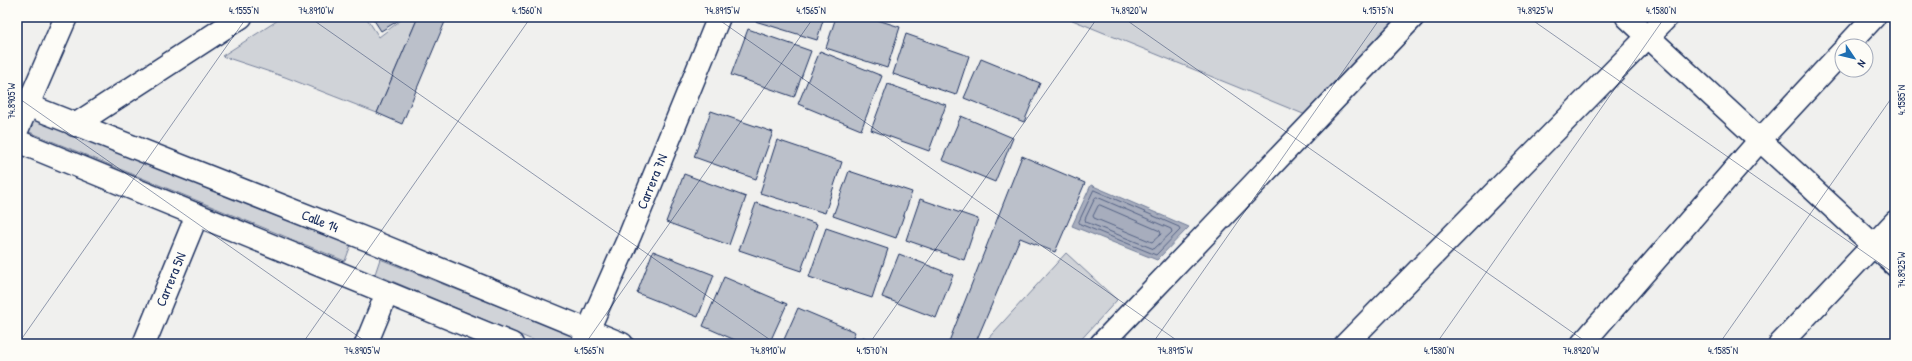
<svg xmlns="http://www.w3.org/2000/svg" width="1912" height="361" font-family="'Patrick Hand',sans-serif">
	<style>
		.green { fill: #d0d3d8; stroke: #76819b }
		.water { fill: #a7adbd; stroke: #6f7b97 }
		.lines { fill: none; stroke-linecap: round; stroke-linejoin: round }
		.shore { stroke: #536184; stroke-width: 1 }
		.building { fill: #bbc0ca; stroke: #1b2f5e }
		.street-casing { stroke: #1b2f5e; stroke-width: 25 }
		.street { stroke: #fdfcf7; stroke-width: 22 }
		.ticks { fill: none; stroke: #1b2f5e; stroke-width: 1; stroke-opacity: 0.45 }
		.labels { text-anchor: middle; stroke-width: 4; stroke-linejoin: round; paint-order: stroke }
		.street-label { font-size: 14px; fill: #1b2f5e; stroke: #fdfcf7 }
		.neatline { fill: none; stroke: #1b2f5e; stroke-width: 1.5 }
		.ticks-label { font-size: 10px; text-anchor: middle; fill: #1b2f5e }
	</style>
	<rect width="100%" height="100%" fill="#f0f0ee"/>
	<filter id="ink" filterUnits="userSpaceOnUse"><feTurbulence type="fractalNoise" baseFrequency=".025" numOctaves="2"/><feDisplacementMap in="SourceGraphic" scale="8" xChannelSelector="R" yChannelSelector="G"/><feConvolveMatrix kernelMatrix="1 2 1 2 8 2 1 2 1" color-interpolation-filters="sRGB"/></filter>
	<g filter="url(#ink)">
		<!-- green -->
		<g class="green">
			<path d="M283 17H366L379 37 405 17H418L377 113 285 77 222 56Z"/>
			<path d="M1065 17H1422L1323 122Z"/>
			<path d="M33 116 351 245 345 261 27 131Z"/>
			<path d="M1066 253 1117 300 1077 344H983Z"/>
			<path d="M380 259 573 336 570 344H542L375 274Z"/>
		</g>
		<!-- water -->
		<path class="water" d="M1091 185 1189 227 1157 260 1072 226Z"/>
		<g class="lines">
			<!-- shore -->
			<g class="shore">
				<path d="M1094 190 1179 227 1180 230 1156 255 1080 224 1079 222Z"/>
				<path d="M1097 197 1171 229 1172 232 1154 249 1086 222 1085 219 1095 198Z"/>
				<path d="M1100 205 1160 231 1161 234 1152 242 1094 218 1093 216 1098 206Z"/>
			</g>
		</g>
		<!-- building -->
		<g class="building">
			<path d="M372 17H404L381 31Z"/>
			<path d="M418 17H447L402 124 377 113Z"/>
			<path d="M756 17H824L817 40 755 21Z"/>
			<path d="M836 17H868L900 27 887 68 826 48Z"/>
			<path d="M748 29 811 51 794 97 731 75Z"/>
			<path d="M906 34 969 56 956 95 893 74Z"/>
			<path d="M820 51 882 76 861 130 798 104Z"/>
			<path d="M981 59 1040 83 1024 122 964 98Z"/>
			<path d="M888 84 946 105 929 151 871 130Z"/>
			<path d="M711 111 773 132 756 179 694 157Z"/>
			<path d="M961 116 1013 138 995 182 942 160Z"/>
			<path d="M777 140 842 162 825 213 760 193Z"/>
			<path d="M1022 156 1085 183 1055 252 1020 238 975 344H948Z"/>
			<path d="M849 171 912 192 896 238 833 216Z"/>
			<path d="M684 174 746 197 729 245 666 222Z"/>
			<path d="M920 199 978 219 964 260 906 240Z"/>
			<path d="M756 203 817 224 801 271 739 250Z"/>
			<path d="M826 228 888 249 872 298 809 277Z"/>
			<path d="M653 251 714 275 698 317 637 293Z"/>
			<path d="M899 254 953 275 936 318 882 297Z"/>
			<path d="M724 277 787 304 769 344H744L703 326Z"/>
			<path d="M798 308 855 332 850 344H782Z"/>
			<path d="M863 337 880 344H860Z"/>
		</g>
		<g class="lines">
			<defs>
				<g id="street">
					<path d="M1627 17 1895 265"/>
					<path d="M1847 46 1874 17"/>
					<path id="s1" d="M17 101 371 241 622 344"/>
					<path d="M75 125 241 17"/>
					<path d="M17 130 66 17"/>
					<path d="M17 141 512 344"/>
					<path id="s2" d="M144 344 197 215"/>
					<path d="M366 344 387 293"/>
					<path id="s3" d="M582 344 630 235 719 17"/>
					<path d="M1101 344 1413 17"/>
					<path d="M1346 344 1667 17"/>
					<path d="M1582 344 1761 139 1842 52"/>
					<path d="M1780 344 1895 222"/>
				</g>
			</defs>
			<!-- street casing -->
			<use href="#street" class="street-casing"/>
			<!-- street -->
			<use href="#street" class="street"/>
		</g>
	</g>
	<!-- ticks -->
	<path class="ticks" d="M309 17 776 344M715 17 1182 344M1122 17 1589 344M1528 17 1895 274M17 97 369 344M18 344 247 17M302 344 531 17M585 344 814 17M869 344 1098 17M1152 344 1381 17M1436 344 1665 17M1719 344 1895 93"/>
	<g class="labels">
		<!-- street labels -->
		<g class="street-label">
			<text dy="5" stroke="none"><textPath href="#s3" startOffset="177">Carrera 7N</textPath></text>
			<text dy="5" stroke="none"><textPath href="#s1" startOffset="326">Calle 14</textPath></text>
			<text dy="5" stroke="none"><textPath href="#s2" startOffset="70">Carrera 5N</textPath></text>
		</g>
	</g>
	<!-- margin -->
	<rect width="1912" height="361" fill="none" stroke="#fdfcf7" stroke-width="44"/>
	<!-- north arrow -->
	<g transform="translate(1854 58) rotate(125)"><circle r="19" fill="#fdfcf7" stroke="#a3aaba"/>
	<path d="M0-3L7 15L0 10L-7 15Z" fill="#1f6fb2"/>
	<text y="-6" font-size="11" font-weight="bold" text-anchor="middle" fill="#1b2f5e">N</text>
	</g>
	<rect x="22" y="22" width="1868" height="317" class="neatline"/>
	<g class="ticks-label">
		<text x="244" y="14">4.1555°N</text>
		<text x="316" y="14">74.8910°W</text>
		<text x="527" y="14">4.1560°N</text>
		<text x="722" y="14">74.8915°W</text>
		<text x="811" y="14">4.1565°N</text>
		<text x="1129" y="14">74.8920°W</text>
		<text x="1378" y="14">4.1575°N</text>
		<text x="1535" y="14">74.8925°W</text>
		<text x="1661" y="14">4.1580°N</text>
		<text transform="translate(1901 100) rotate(-90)" y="4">4.1585°N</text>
		<text transform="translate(11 101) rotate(-90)" y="4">74.8905°W</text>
		<text transform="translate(1901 270) rotate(-90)" y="4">74.8925°W</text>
		<text x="362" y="354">74.8905°W</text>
		<text x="589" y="354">4.1565°N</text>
		<text x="768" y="354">74.8910°W</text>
		<text x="872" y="354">4.1570°N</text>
		<text x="1175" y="354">74.8915°W</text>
		<text x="1439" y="354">4.1580°N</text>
		<text x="1581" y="354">74.8920°W</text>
		<text x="1723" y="354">4.1585°N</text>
	</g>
</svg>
